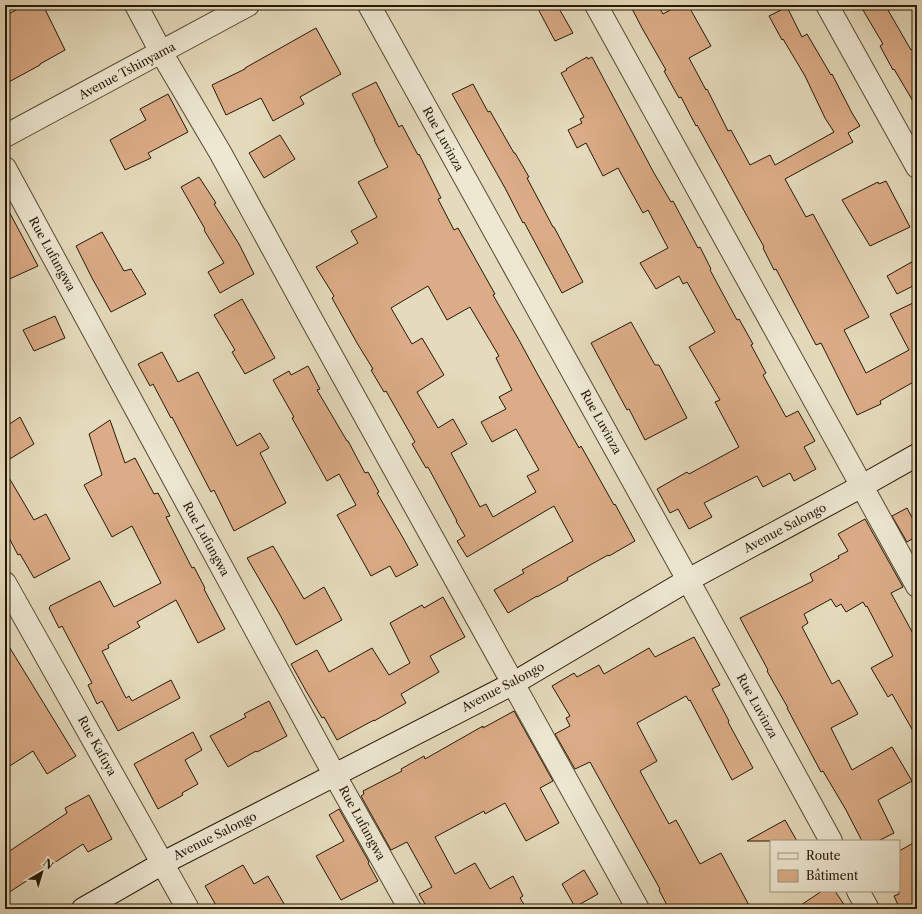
<svg xmlns="http://www.w3.org/2000/svg" width="922" height="914" font-family="'Libre Caslon Text',serif">
	<style>
		.building { fill: #dbac87; stroke: #261806; fill-rule: evenodd }
		.lines { fill: none; stroke-linecap: round; stroke-linejoin: round }
		.street-casing { stroke: #564934; stroke-width: 24 }
		.secondary-casing { stroke: #261806; stroke-width: 24 }
		.street { stroke: #eee8d3; stroke-width: 22 }
		.secondary { stroke: #eee8d3; stroke-width: 22 }
		.labels { text-anchor: middle; stroke-width: 4; stroke-linejoin: round; paint-order: stroke }
		.street-label { font-size: 12px; fill: #261806; stroke: #eee8d3 }
	</style>
	<rect width="100%" height="100%" fill="#e5dbbc"/>
	<filter id="stains"><feTurbulence type="fractalNoise" baseFrequency=".005" numOctaves="4"/><feColorMatrix values="0 0 0 0 .2 0 0 0 0 .09 0 0 0 0 .02 0 0 0 .5 -.17"/></filter>
	<radialGradient id="worn" r=".72"><stop offset=".6" stop-color="#630" stop-opacity="0"/><stop offset="1" stop-color="#630" stop-opacity=".3"/></radialGradient>
	<!-- building -->
	<g class="building">
		<path d="M25 5H43L65 50 40 64V65L5 84V16Z"/>
		<path d="M536 5H557L573 33 555 41Z"/>
		<path d="M630 5H658L663 14 679 5H688L711 46 689 58 706 90 707 89 728 131 731 130 750 165 770 155 775 165 834 132 825 118 805 76 783 39 782 40 769 16 787 7 802 37 807 34 831 75 832 74 852 113 860 126 848 133 853 142 785 179 806 217 813 214 869 317 844 330 866 373 909 350 890 314 917 301V380L880 401 881 404 857 415 821 343 816 345 776 269 774 270 763 248 764 247 697 125 696 126 681 97 679 98 664 71 666 70 642 28Z"/>
		<path d="M860 5H885L911 50 917 46V108L894 69 893 70 880 46 883 44Z"/>
		<path d="M316 28 341 74 300 97 304 104 273 121 261 98 226 115 212 85 245 69V68Z"/>
		<path d="M587 57 588 59 592 57 654 173 671 202 673 201 698 248 700 247 711 269 710 270 737 320 739 319 753 344 751 345 766 373 763 375 786 417 798 411 815 441 804 447 816 469 794 481 790 473 763 487 757 476 704 503 712 517 689 529 678 509 670 513 657 489 687 472 689 474 739 447 715 402 720 400 689 347 715 332 687 282 683 284 679 276 656 289 640 263 668 248 648 210 643 213 618 168 603 176 586 143 577 148 568 130 582 123 580 119 584 117 561 73 567 70 566 69Z"/>
		<path d="M376 82 399 127 402 125 418 155 419 154 441 198 438 199 454 230 458 228 495 294 493 295 519 340 538 375 579 448 581 446 614 505 615 504 635 541 609 556 608 555 567 578 568 580 537 597V596L508 613 494 590 524 573 522 570 573 541 554 506 467 557 457 541 465 536 456 521H457L428 467 426 468 412 444 415 442 386 391 384 392 371 370 373 369 357 343 332 298 334 296 316 267 358 243 351 231 377 217 358 182 388 167 374 140H375L352 94ZM428 286 447 320 470 307 499 356 496 358 512 390 499 397 506 409 481 422 492 442 516 429 539 470 527 476 536 492 493 517 486 504 480 507 451 453 467 444 453 419 438 428 417 392 444 375 422 338 412 344 391 308Z"/>
		<path d="M473 84 488 112 490 111 514 153H515L529 177 527 178 553 227H554L583 282 562 293 524 222 523 223 505 188 452 94Z"/>
		<path d="M168 94 188 132 148 153 151 158 125 170 110 140 146 120 140 109Z"/>
		<path d="M280 135 295 159 264 178 249 153Z"/>
		<path d="M199 177 216 203 214 204 239 244 254 274 220 293 208 272 224 263 204 230 205 229 181 187Z"/>
		<path d="M886 181 910 227 870 246 842 200 878 182 879 184Z"/>
		<path d="M5 204 38 266 5 281Z"/>
		<path d="M102 232 124 271 131 269 146 294 111 312 92 278 76 246Z"/>
		<path d="M917 259V284L897 294 887 276Z"/>
		<path d="M242 299 275 358 245 374 232 352 235 350 214 315Z"/>
		<path d="M55 316 65 338 34 351 23 330Z"/>
		<path d="M631 322 655 365H659L687 418 645 440 629 409 627 410 591 343Z"/>
		<path d="M162 352 178 382 198 372 237 446 260 433 269 448 260 453 286 503 234 531 214 490 211 492 172 417 171 418 153 384 150 386 138 364Z"/>
		<path d="M308 366 320 389 317 390 347 441H348L365 473 368 472 379 492 377 493 402 536 418 565 396 577 390 566 371 576 337 515 356 505 339 474 327 481 292 418 294 417 273 380 289 371 291 375Z"/>
		<path d="M20 417 34 444 5 462V427Z"/>
		<path d="M110 420 125 463 135 458 154 494 158 493 170 516 166 517 192 568 194 567 205 588 204 589 225 629 198 643 176 600 137 622 140 627 108 645 109 648 102 651 126 698 129 696 132 701 171 680 180 698 118 731 102 701 97 704 88 685 92 683 62 626 59 628 49 608 50 607V606L100 581 114 607 161 583 132 526 112 537 84 485 102 475 89 434Z"/>
		<path d="M5 471 34 520 46 514 70 559 34 578 20 554 18 555 5 530Z"/>
		<path d="M907 508 917 527V536L907 542 892 516Z"/>
		<path d="M865 519 903 587 891 593 917 641V738L892 694 888 697 871 668 893 656 867 606 866 607 863 602 846 612 841 604 836 607 831 599 804 614 808 623 802 627 832 684 839 680 858 714 831 728 852 770 892 747 912 781 878 800 894 833 878 841H862L846 810 823 771 821 772 787 708H788L767 671 768 670 740 618 813 581 810 574 839 558 838 556 848 551 838 534Z"/>
		<path d="M273 546 304 599 324 587 342 620 296 645 279 613 247 558Z"/>
		<path d="M443 597 465 637 430 656 439 672 401 694 406 703 374 721V720L337 740 324 717 322 718 306 691 291 664 317 650 329 672 372 648 389 675 410 663 390 623 422 605 424 608Z"/>
		<path d="M694 637 720 685 712 689 729 721 728 722 753 768 732 780 690 700 689 701 686 696 637 723 657 761 640 771 669 824 676 820 700 864 721 853 751 909H669L659 890 660 889 590 762 575 769 555 734 570 726 566 718 570 716 552 686 574 673 577 677 599 665 604 674 649 648 655 657Z"/>
		<path d="M5 640 76 756 47 774 33 751 5 769Z"/>
		<path d="M269 701 287 736 257 752 256 751 228 767 210 736 246 717 244 714Z"/>
		<path d="M514 711 553 781 540 788 559 823 526 841 505 803 485 814 484 811 435 837 455 874 475 863 490 889 513 876 523 896 520 898 527 909H428L419 894 432 887 407 842 391 850 361 796 364 794 363 791 402 771 401 769 424 756 425 759 483 726V728Z"/>
		<path d="M193 732 202 750 185 760 198 784 182 793 183 795 158 809 134 764Z"/>
		<path d="M89 795 112 839 88 852 83 844 5 895V854L67 813 65 808Z"/>
		<path d="M339 809 369 862 368 863 378 881 341 900 316 856 344 841 329 815Z"/>
		<path d="M785 820 797 841H747Z"/>
		<path d="M917 841V909H900L894 896 899 894V851Z"/>
		<path d="M243 865 254 884 268 876 287 909H218L205 886Z"/>
		<path d="M584 870 598 894 575 907 562 884Z"/>
		<path d="M822 891H835L847 909H795Z"/>
	</g>
	<g class="lines">
		<defs>
			<g id="street">
				<path d="M136 5 161 52 221 154 309 315 638 909"/>
				<path d="M369 5 688 580 831 841"/>
				<path d="M596 5 917 586"/>
				<path d="M827 5 917 167"/>
				<path d="M5 136 248 5"/>
				<path d="M5 168 334 774 410 909"/>
				<path d="M5 583 188 909"/>
				<path d="M858 891 868 909"/>
			</g>
			<path id="secondary" d="M83 909 163 863 514 683 688 580 862 486 917 455"/>
		</defs>
		<!-- street casing -->
		<use href="#street" class="street-casing"/>
		<!-- secondary casing -->
		<use href="#secondary" class="secondary-casing"/>
		<!-- street -->
		<use href="#street" class="street"/>
		<!-- secondary -->
		<use href="#secondary" class="secondary"/>
	</g>
	<g class="labels">
		<!-- street labels -->
		<g class="street-label">
			<text transform="translate(127 71) rotate(-28)" y="4">Avenue Tshinyama</text>
			<text transform="translate(443 139) rotate(61)" y="4">Rue Luvinza</text>
			<text transform="translate(52 254) rotate(61)" y="4">Rue Lufungwa</text>
			<text transform="translate(601 422) rotate(61)" y="4">Rue Luvinza</text>
			<text transform="translate(785 528) rotate(-28)" y="4">Avenue Salongo</text>
			<text transform="translate(206 539) rotate(61)" y="4">Rue Lufungwa</text>
			<text transform="translate(503 687) rotate(-28)" y="4">Avenue Salongo</text>
			<text transform="translate(757 706) rotate(61)" y="4">Rue Luvinza</text>
			<text transform="translate(97 746) rotate(61)" y="4">Rue Kafuya</text>
			<text transform="translate(362 823) rotate(61)" y="4">Rue Lufungwa</text>
			<text transform="translate(215 836) rotate(-27)" y="4">Avenue Salongo</text>
		</g>
	</g>
	<!-- margin -->
	<rect width="922" height="914" fill="none" stroke="#e5dbbc" stroke-width="20"/>
	<rect x="6" y="6" width="910" height="902" fill="none" stroke="#261806" stroke-width="2"/>
	<rect x="10" y="10" width="902" height="894" fill="none" stroke="#261806"/>
	<!-- legend -->
	<rect x="770" y="840" width="130" height="52" fill="#eee8d3" stroke="#9e9581"/>
	<rect x="778" y="853" width="20" height="6" fill="#eee8d3" stroke="#9e9581"/>
	<text x="806" y="860" font-size="12" fill="#261806">Route</text>
	<rect x="778" y="870" width="20" height="12" fill="#dbac87" stroke="#9e9581"/>
	<text x="806" y="880" font-size="12" fill="#261806">Bâtiment</text>
	<!-- north arrow -->
	<g transform="translate(42 872) rotate(38)" stroke="#eee8d3" stroke-width="3" paint-order="stroke">
	<path d="M0-3L7 15L0 10L-7 15Z" fill="#261806"/>
	<text y="-6" font-size="11" font-weight="bold" text-anchor="middle" fill="#261806">N</text>
	</g>
	<rect width="100%" height="100%" filter="url(#stains)"/>
	<rect width="100%" height="100%" fill="url(#worn)"/>
</svg>
